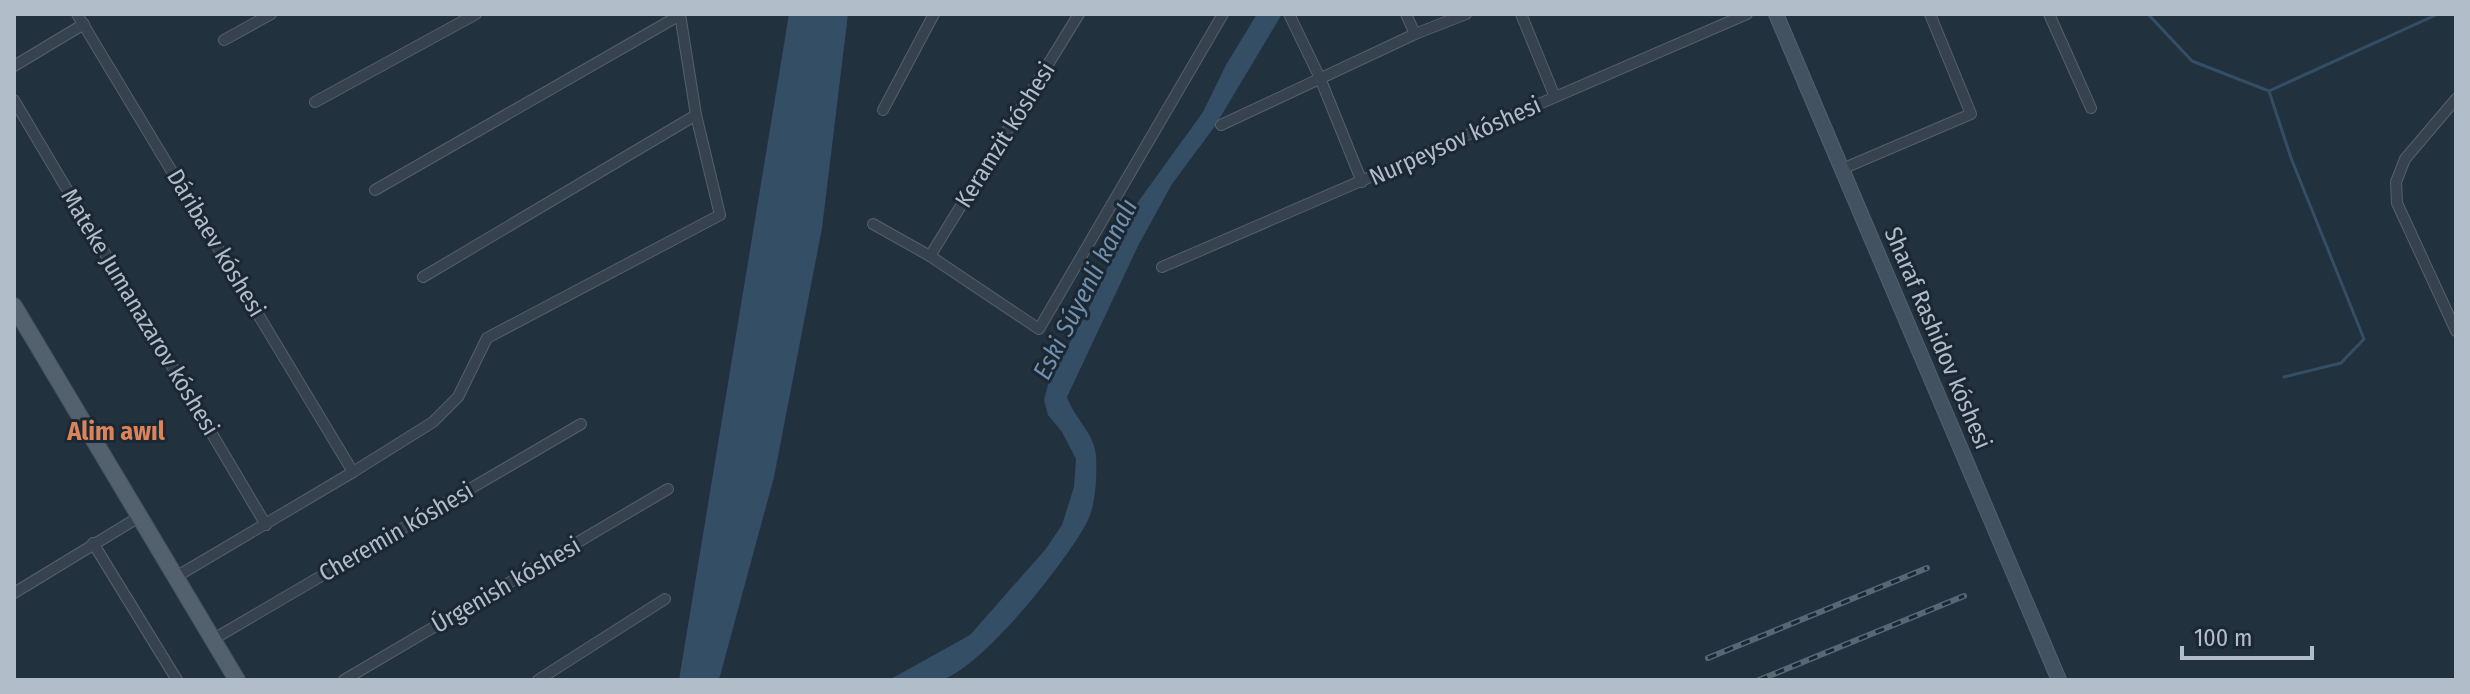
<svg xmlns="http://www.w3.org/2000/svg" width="2470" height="694" font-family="'Fira Sans Condensed',sans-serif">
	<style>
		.water { fill: #344e66 }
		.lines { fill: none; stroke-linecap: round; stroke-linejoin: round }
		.stream { stroke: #344e66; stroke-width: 3 }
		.street-casing { stroke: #54606b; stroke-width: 12 }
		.secondary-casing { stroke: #54606b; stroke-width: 16 }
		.primary-casing { stroke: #424e59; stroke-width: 18 }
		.street { stroke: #36424d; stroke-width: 10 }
		.secondary { stroke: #435261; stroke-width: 14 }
		.primary { stroke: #53616e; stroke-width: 16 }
		.rail-casing { stroke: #576775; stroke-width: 6 }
		.rail { stroke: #1b2732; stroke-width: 3; stroke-dasharray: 9; stroke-linecap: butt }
		.labels { text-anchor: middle; stroke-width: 6; stroke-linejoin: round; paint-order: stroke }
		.street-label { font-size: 24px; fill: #b1bdc9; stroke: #1b2732 }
		.water-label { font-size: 26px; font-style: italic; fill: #7091ae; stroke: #1b2732 }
		.neighbourhood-label { font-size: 26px; font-weight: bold; fill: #db845a; stroke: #1b2732 }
	</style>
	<rect width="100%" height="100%" fill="#22313e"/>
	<!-- water -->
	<g class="water">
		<path d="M789 14H848L822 228 774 477 720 676 718 680H679Z"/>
		<path d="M1257 14H1282L1215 126 1172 184 1138 246 1067 397C1074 418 1095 434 1096 456 1097 476 1096 505 1087 522 1067 561 984 665 944 679 929 684 905 680 889 680L970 635 1045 550 1062 525 1074 487 1076 459 1062 432 1048 415 1044 400 1049 381 1090 306 1138 202 1203 112 1226 65Z"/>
	</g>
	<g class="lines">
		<!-- stream -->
		<g class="stream">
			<path d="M2148 14 2192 61 2269 91 2291 158 2364 339 2341 363 2284 377"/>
			<path d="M2269 91 2438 14"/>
		</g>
		<defs>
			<g id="street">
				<path d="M77 14 353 472"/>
				<path d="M1289 14 1320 78 1362 182"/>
				<path d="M1406 14 1415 34"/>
				<path d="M1521 14 1555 97"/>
				<path d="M2049 14 2091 108"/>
				<path d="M224 40 271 14"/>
				<path d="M14 66 84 24"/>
				<path d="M2456 99 2405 159 2396 182 2397 203 2456 331"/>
				<path d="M14 100 266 525"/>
				<path d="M315 102 476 14"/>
				<path d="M883 110 934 14"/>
				<path d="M1221 125 1415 34 1466 14"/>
				<path d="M1842 169 1971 114 1930 14"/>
				<path d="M375 190 680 15"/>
				<path d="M873 224 930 256 1039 329 1223 14"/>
				<path d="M930 256 1079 14"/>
				<path d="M1162 267 1747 14"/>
				<path d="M423 277 696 115"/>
				<path d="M93 543 177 680"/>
				<path d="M174 578 353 472 433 422 458 397 487 338 720 215 696 115 680 14"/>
				<path d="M14 593 139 517"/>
				<path d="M212 640 581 424"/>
				<path d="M344 680 668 489"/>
				<path d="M538 680 665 599"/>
			</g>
			<path id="secondary" d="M1776 14 2059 680"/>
			<path id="primary" d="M14 306 237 680"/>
		</defs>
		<!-- street casing -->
		<use href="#street" class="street-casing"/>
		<!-- secondary casing -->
		<use href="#secondary" class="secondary-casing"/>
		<!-- primary casing -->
		<use href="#primary" class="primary-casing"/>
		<!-- street -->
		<use href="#street" class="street"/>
		<!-- secondary -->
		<use href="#secondary" class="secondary"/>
		<!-- primary -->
		<use href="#primary" class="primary"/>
		<defs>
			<g id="rail">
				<path d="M1708 658 1927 568"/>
				<path d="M1759 680 1964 596"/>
			</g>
		</defs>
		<!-- rail casing -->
		<use href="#rail" class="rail-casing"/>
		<!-- rail -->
		<use href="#rail" class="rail"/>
	</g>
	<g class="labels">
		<!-- street labels -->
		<g class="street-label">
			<text transform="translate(1005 135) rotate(-58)" y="8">Keramzit kóshesi</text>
			<text transform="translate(1455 141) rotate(-24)" y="8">Nurpeysov kóshesi</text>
			<text transform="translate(216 243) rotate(59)" y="8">Dáribaev kóshesi</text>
			<text transform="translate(140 312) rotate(59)" y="8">Mateke Jumanazarov kóshesi</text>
			<text transform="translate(1938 338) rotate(67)" y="8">Sharaf Rashidov kóshesi</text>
			<text transform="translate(396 532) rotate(-30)" y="8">Cheremin kóshesi</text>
			<text transform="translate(506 585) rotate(-30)" y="8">Úrgenish kóshesi</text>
		</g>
		<!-- water labels -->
		<g class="water-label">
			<text transform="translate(1085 289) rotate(-63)" y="9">Eski Súyenli kanalı</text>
		</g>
		<!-- neighbourhood labels -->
		<g class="neighbourhood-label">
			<text x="116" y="440">Alim awıl</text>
		</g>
	</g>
	<!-- border -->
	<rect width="2470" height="694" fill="none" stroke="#b1bdc9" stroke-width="32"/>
	<!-- scale -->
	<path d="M2182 646v12h130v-12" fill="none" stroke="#b1bdc9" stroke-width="4"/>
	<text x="2194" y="646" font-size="24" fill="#b1bdc9" stroke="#1b2732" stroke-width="6" paint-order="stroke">100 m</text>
</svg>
